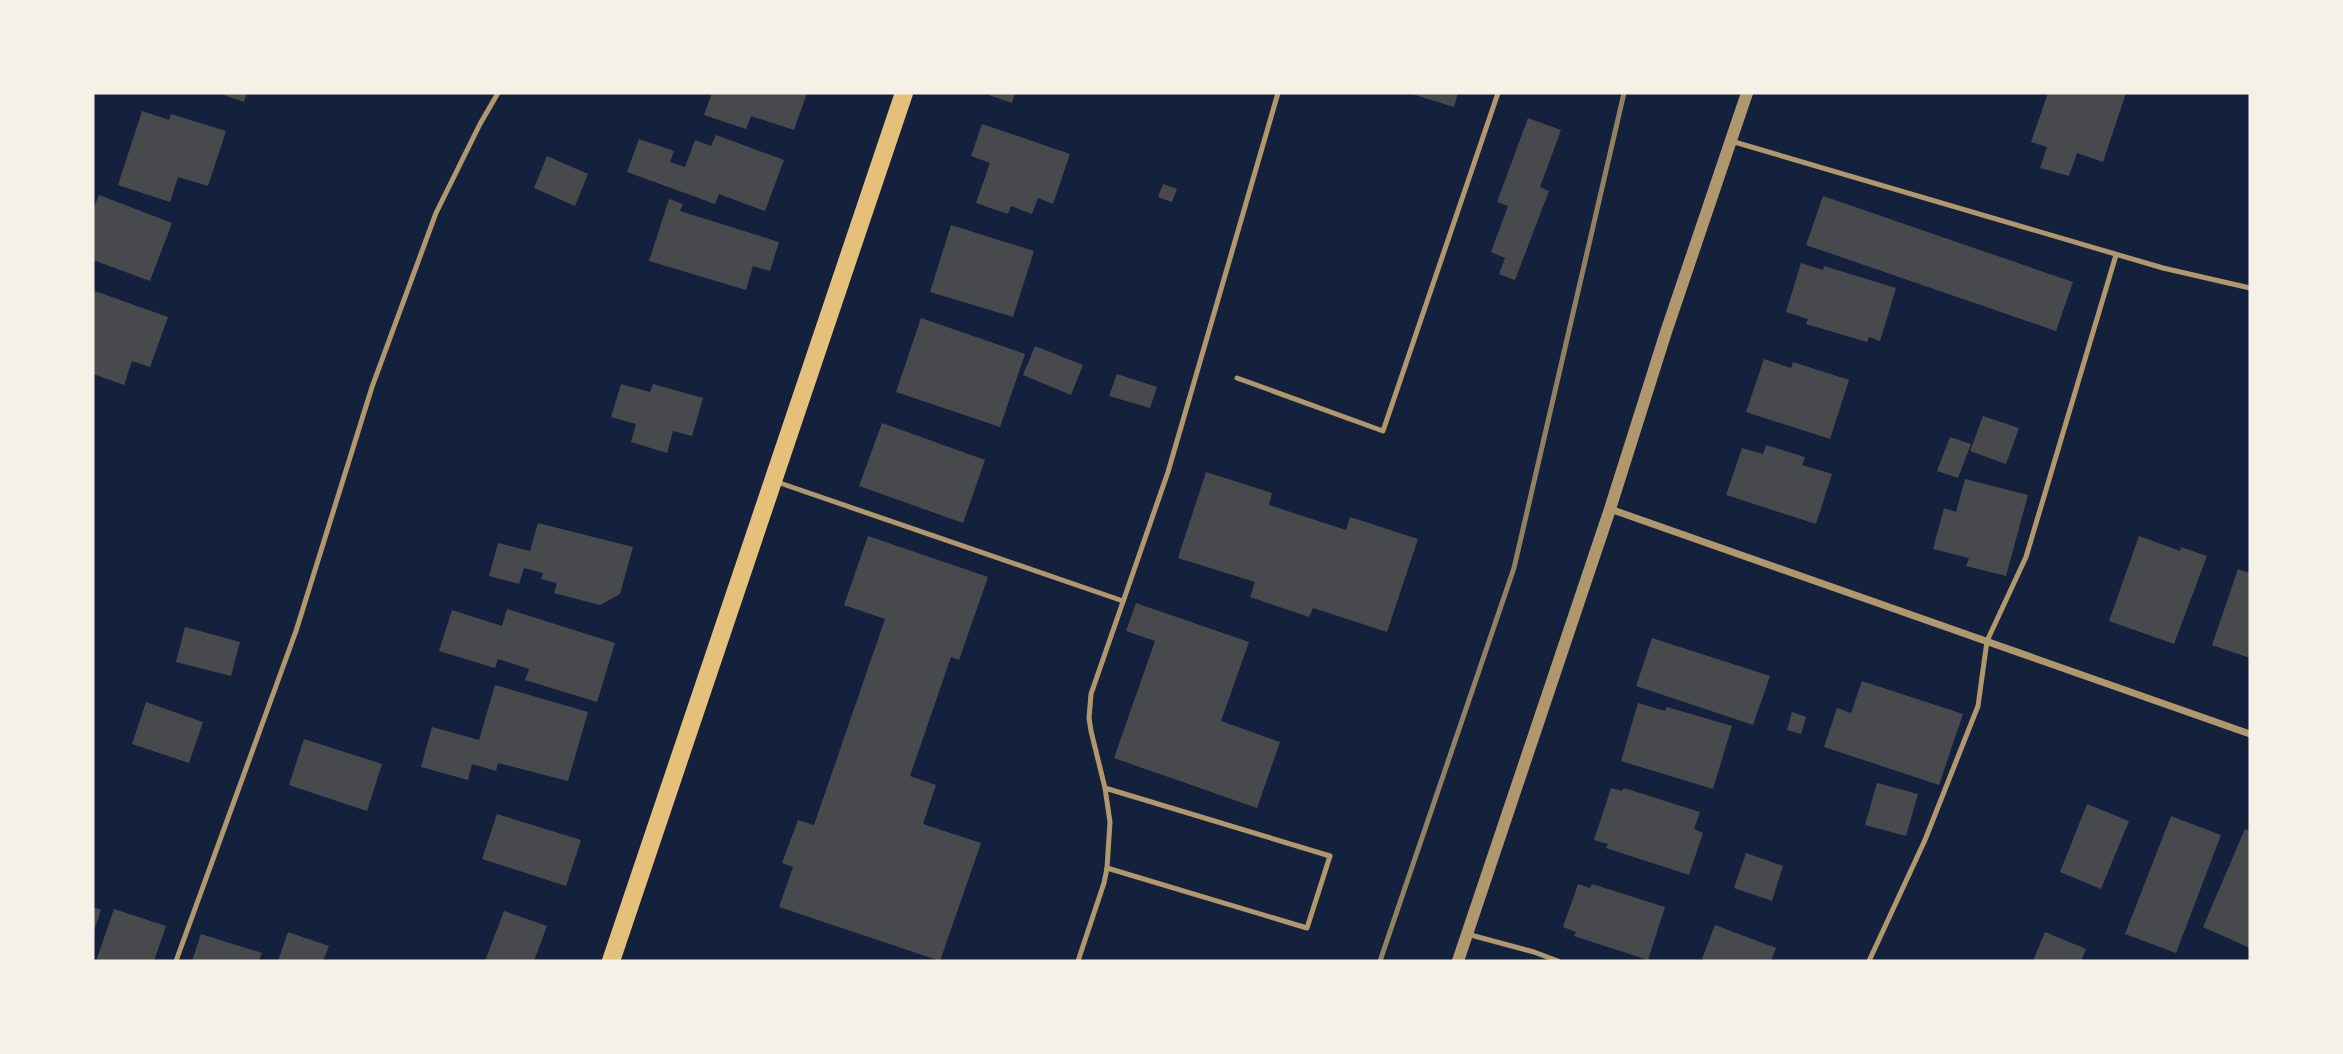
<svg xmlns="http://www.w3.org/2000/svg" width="2343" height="1054" font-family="Commissioner,sans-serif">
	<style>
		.building { fill: #48494c }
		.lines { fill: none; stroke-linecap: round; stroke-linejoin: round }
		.service { stroke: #b1986c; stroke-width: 5 }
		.minor { stroke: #b1986c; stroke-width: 7 }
		.tertiary { stroke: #b1986c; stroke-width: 12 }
		.primary { stroke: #e5c07b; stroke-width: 18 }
		.rail { stroke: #918062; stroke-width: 5 }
	</style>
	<rect width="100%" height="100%" fill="#14213d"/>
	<!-- building -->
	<g class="building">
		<path d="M218 93H247L244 102Z"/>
		<path d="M712 93H807L794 130 751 116 746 129 704 115Z"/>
		<path d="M990 93H1015L1012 103 989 95Z"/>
		<path d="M1409 93H1458L1454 107Z"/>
		<path d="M2048 93H2126L2103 162 2077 153 2069 176 2040 168 2047 147 2031 142Z"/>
		<path d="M142 111 169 120 171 114 226 131 208 186 178 177 170 202 118 185Z"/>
		<path d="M1528 118 1561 130 1540 187 1549 191 1515 280 1499 274 1505 258 1491 252 1508 206 1497 202Z"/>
		<path d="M982 124 1070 154 1053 204 1038 198 1032 214 1011 206 1008 214 976 203 990 163 971 156Z"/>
		<path d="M716 135 784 160 765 211 719 194 715 204 627 172 639 139 674 151 670 162 685 167 695 140 711 146Z"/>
		<path d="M547 156 588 174 575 206 534 188Z"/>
		<path d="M1163 184 1177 189 1172 202 1158 197Z"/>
		<path d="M99 195 172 223 150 281 93 260V210Z"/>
		<path d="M1823 196 2073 282 2056 331 1806 245Z"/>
		<path d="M669 199 683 204 680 211 779 242 770 271 753 266 746 290 649 261Z"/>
		<path d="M951 225 1034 251 1013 317 930 292Z"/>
		<path d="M1801 263 1823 270 1824 266 1896 288 1880 341 1869 337 1867 342 1806 324 1808 319 1786 312Z"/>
		<path d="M95 291 168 317 150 367 132 361 124 385 93 374V298Z"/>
		<path d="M921 318 1025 354 1000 427 896 392Z"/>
		<path d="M1035 346 1083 365 1071 395 1023 375Z"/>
		<path d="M1764 359 1791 368 1793 362 1849 380 1830 439 1746 412Z"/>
		<path d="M1117 374 1157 387 1150 408 1109 396Z"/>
		<path d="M621 384 650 392 653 384 703 398 692 436 673 431 667 453 631 442 636 424 611 417Z"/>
		<path d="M1983 416 2019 428 2006 464 1970 451Z"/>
		<path d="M882 423 985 460 963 523 859 486Z"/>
		<path d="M1950 437 1971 444 1958 478 1937 471Z"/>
		<path d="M1766 445 1805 457 1802 465 1832 474 1816 524 1726 495 1742 448 1763 454Z"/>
		<path d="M1206 472 1272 493 1269 505 1346 530 1350 517 1418 539 1387 632 1313 608 1309 617 1250 597 1255 582 1178 558Z"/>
		<path d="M1965 479 2028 495 2006 576 1966 566 1969 558 1933 549 1944 508 1956 512Z"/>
		<path d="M538 523 633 547 620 594 600 605 554 593 557 583 541 579 543 573 524 568 519 584 489 576 498 543 530 551Z"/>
		<path d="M868 536 988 577 959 660 951 657 910 776 936 785 923 824 981 843 940 961 779 907 793 867 782 863 798 820 814 825 885 619 844 605Z"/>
		<path d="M2139 536 2180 551 2181 547 2207 556 2174 644 2109 621Z"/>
		<path d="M2238 569 2250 573V658L2212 645Z"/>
		<path d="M1136 603 1249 642 1221 721 1280 742 1257 808 1114 758 1155 641 1126 631Z"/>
		<path d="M507 609 615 643 597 702 525 680 529 669 498 659 495 668 439 651 452 610 502 626Z"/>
		<path d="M185 627 240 642 231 676 176 662Z"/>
		<path d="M1652 638 1770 676 1753 725 1636 686Z"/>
		<path d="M1862 681 1963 714 1939 785 1824 747 1837 708 1851 713Z"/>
		<path d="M495 685 588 712 568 781 498 763 496 771 472 764 468 780 421 767 432 727 479 740Z"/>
		<path d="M146 702 203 722 189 763 132 744Z"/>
		<path d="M1638 703 1665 711 1667 707 1732 726 1713 789 1621 761Z"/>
		<path d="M1792 712 1806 717 1801 734 1787 730Z"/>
		<path d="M304 739 382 764 367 811 289 785Z"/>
		<path d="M1877 783 1918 794 1906 836 1865 825Z"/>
		<path d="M1611 788 1622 791 1624 788 1700 812 1694 829 1703 833 1689 875 1606 848 1608 844 1594 840Z"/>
		<path d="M2087 804 2129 821 2101 889 2060 872Z"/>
		<path d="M497 814 581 840 566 886 482 859Z"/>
		<path d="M2171 816 2221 835 2176 953 2125 934Z"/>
		<path d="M2245 829 2250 831V948L2203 927Z"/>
		<path d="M1746 853 1783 866 1772 901 1734 888Z"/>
		<path d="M1578 884 1590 888 1592 884 1665 907 1648 960 1574 936 1576 932 1563 927Z"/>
		<path d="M93 907 101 910 93 934Z"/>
		<path d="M114 909 166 926 154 961H96Z"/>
		<path d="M504 911 547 926 534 961H485Z"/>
		<path d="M1715 925 1776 948 1771 961H1708L1702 959Z"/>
		<path d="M288 932 329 946 323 961H278Z"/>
		<path d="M2045 932 2086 949 2081 961H2033Z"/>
		<path d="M201 934 262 953 259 961H192Z"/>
	</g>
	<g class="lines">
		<!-- service -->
		<g class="service">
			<path d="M1731 141 2163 268 2250 288"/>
			<path d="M1237 378 1383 431 1498 93"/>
			<path d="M777 482 1123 601"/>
			<path d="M1105 788 1330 856 1307 928 1107 868"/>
			<path d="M1467 934 1534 952 1558 961"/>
			<path d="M176 961 296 631 372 387 436 213 480 124 498 93"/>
			<path d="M1078 961 1104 883 1107 868 1110 822 1105 788 1091 731 1089 718 1091 694 1168 472 1278 93"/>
			<path d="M1869 961 1925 840 1978 706 1987 641 2026 557 2116 255"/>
		</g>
		<!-- minor -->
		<path class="minor" d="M1610 509 2250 734"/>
		<!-- tertiary -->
		<path class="tertiary" d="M1458 961 1610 509 1666 332 1747 93"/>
		<!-- primary -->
		<path class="primary" d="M611 961 904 93"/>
		<!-- rail -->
		<path class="rail" d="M1380 961 1514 568 1624 93"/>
	</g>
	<!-- border -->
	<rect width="2343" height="1054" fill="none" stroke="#f6f1e7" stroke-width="189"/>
</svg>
